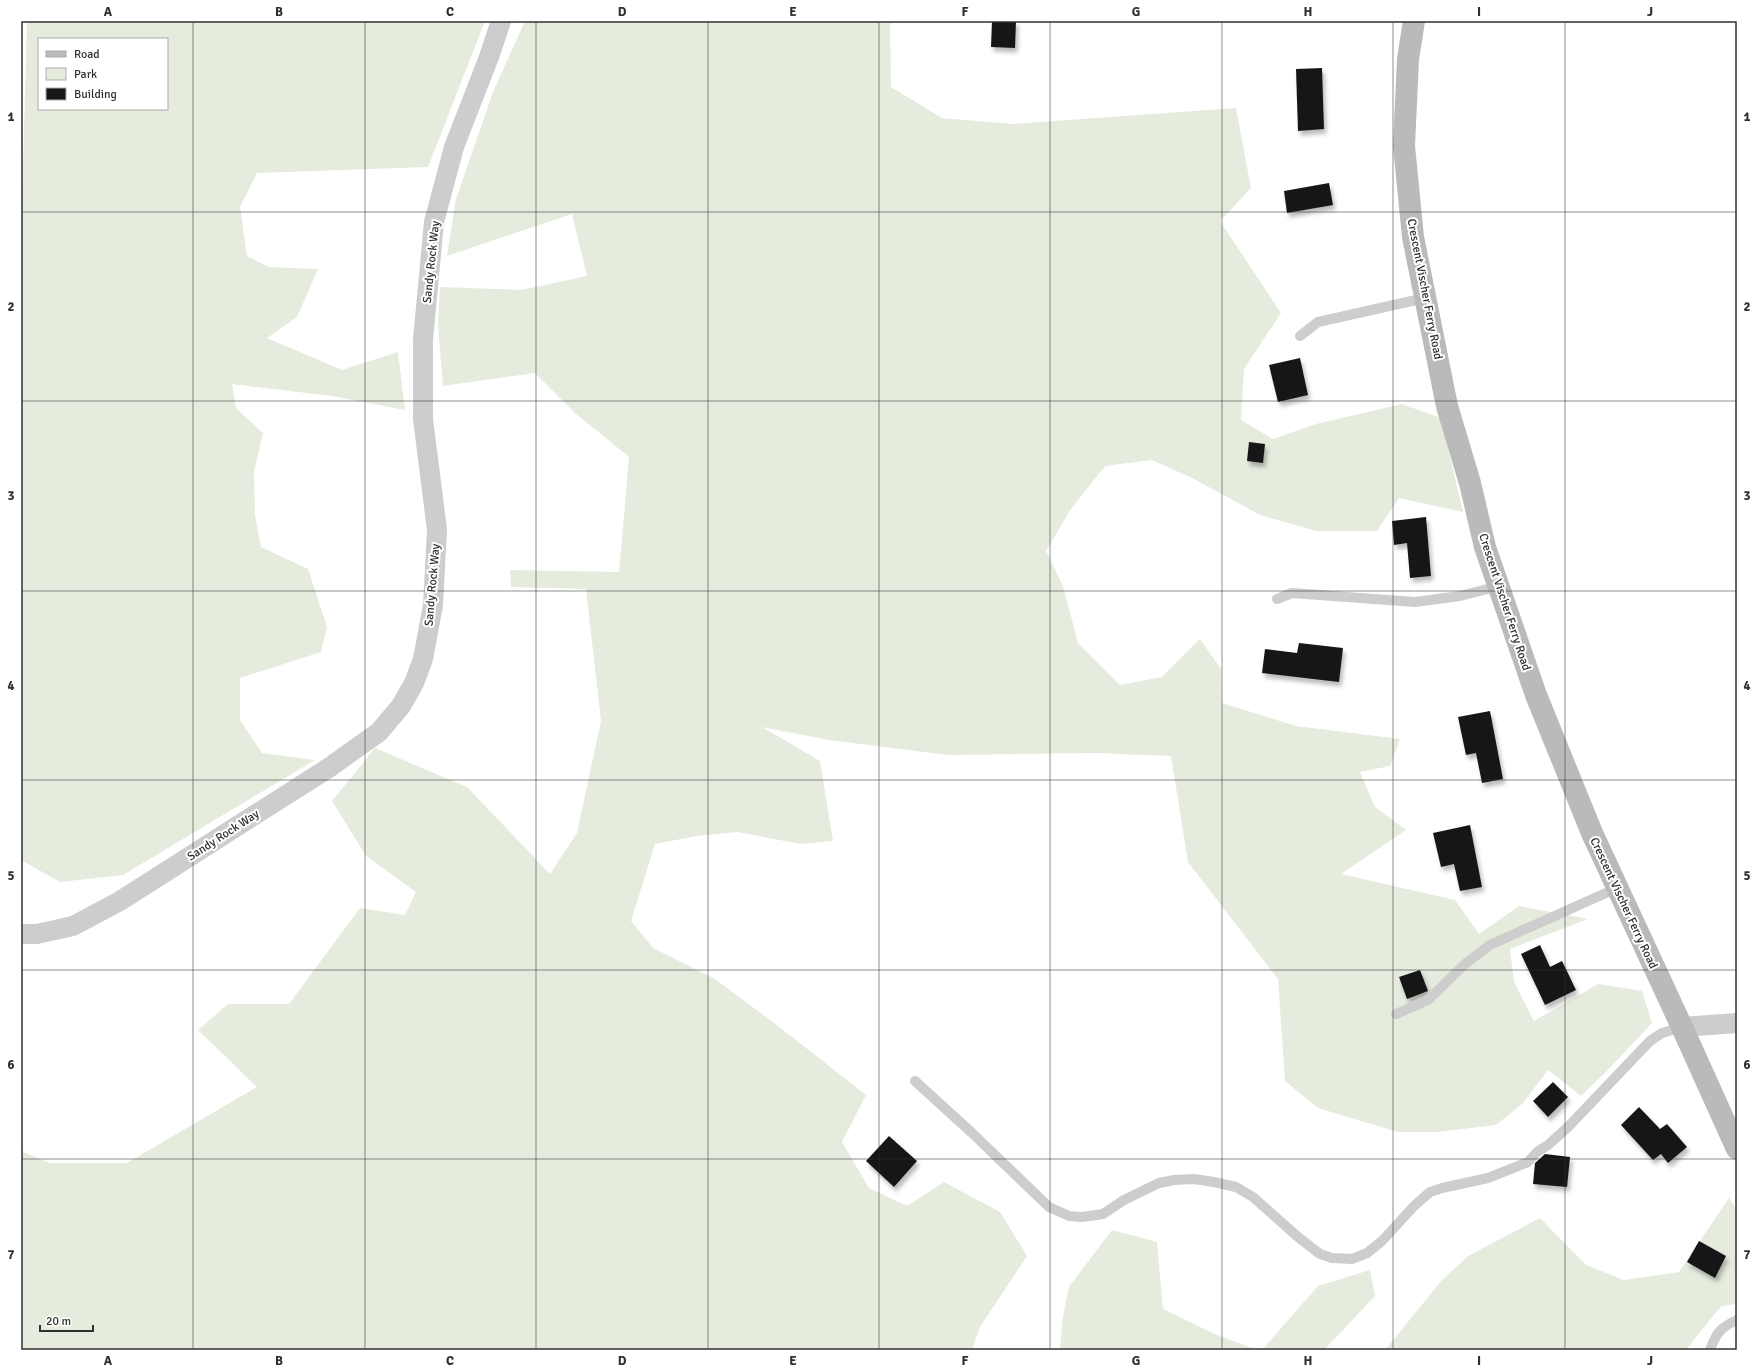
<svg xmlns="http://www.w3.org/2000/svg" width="1758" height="1371" font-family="Signika,sans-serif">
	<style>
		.green { fill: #e5ecde; fill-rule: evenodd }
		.building { fill: #171717; filter: url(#shadow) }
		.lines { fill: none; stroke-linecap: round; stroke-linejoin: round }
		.lane { stroke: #cdcdcd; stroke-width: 10 }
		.street { stroke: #cdcdcd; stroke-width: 20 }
		.secondary { stroke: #bababa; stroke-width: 22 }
		.grid { fill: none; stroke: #303030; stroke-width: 1; stroke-opacity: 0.55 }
		.labels { text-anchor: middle; stroke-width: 4; stroke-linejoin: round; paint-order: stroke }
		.street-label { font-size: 12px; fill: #303030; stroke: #fff }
		.neatline { fill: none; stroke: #303030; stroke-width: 1.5 }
		.grid-label { font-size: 13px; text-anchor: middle; font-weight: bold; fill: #303030 }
	</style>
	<defs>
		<filter id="shadow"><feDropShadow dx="2.5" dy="4.5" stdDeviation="2" flood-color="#0004"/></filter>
	</defs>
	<rect width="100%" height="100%" fill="#fff"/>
	<!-- green -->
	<g class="green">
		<path d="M27 21H485L428 167 257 173 240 207 247 256 269 267 318 269 297 317 267 338 342 370 398 352 405 410 332 396 232 384 236 408 263 433 254 472 255 515 261 547 308 569 327 627 321 652 240 678V720L262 753 315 760 123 875 60 882 21 860V238ZM39 39H167V109H39Z"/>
		<path d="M525 21H892L890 25 891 87 942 118 1013 124 1236 108 1251 188 1220 221 1281 313 1244 369 1241 420 1273 439 1316 424 1402 404 1441 418 1463 512 1399 498 1377 531H1316L1260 515 1194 479 1152 460 1105 466 1071 509 1046 551 1063 586 1078 643 1120 685 1162 677 1200 639 1221 669 1222 703 1296 726 1400 739 1390 766 1360 772 1375 807 1406 830 1341 874 1455 900 1479 934 1519 906 1588 919 1510 949 1514 982 1534 1021 1598 984 1642 991 1652 1023 1605 1073 1581 1096 1548 1070 1522 1104 1496 1125 1437 1132H1398L1318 1108 1285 1081 1278 979 1188 862 1171 756 1096 753 948 755 829 740 762 727 820 761 833 841 801 844 737 832 697 836 655 844 631 921 653 948 715 979 778 1026 866 1095 842 1142 869 1188 907 1206 944 1182 1000 1212 1027 1256 980 1327 972 1350H21V1151L50 1163H127L257 1087 198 1030 228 1004H289L360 908 405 915 416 892 366 856 332 801 375 748 467 787 550 874 577 833 601 721 586 589 511 587 510 570 619 572 629 457 575 413 535 373 443 386 438 325 440 287 521 290 587 276 572 214 447 256 456 199 493 92Z"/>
		<path d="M1729 1198 1737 1210V1304L1721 1306 1686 1350H1385L1442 1280 1468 1256 1540 1218 1586 1265 1624 1280 1679 1272Z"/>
		<path d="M1112 1230 1157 1242 1163 1309 1217 1335 1258 1350H1060L1063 1316 1069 1287Z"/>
		<path d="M1370 1270 1375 1296 1324 1350H1262L1318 1286Z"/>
	</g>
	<!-- building -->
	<g class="building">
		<path d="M992 21H1016L1015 48 991 47Z"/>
		<path d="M1322 68 1324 129 1298 131 1296 69Z"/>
		<path d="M1329 183 1333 205 1287 213 1284 191Z"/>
		<path d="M1300 358 1308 395 1278 402 1269 365Z"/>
		<path d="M1249 442 1265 444 1263 463 1247 461Z"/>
		<path d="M1426 517 1431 576 1410 578 1407 543 1394 545 1392 521Z"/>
		<path d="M1299 643 1343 648 1339 682 1262 673 1265 649 1297 653Z"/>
		<path d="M1490 711 1503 779 1482 783 1476 753 1466 755 1458 717Z"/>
		<path d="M1470 825 1482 887 1460 891 1454 864 1441 867 1433 833Z"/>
		<path d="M1540 945 1550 967 1562 961 1576 990 1545 1005 1521 954Z"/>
		<path d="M1420 970 1428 991 1407 999 1399 977Z"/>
		<path d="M1553 1082 1568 1097 1548 1117 1533 1101Z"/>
		<path d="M1639 1107 1660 1129 1667 1124 1687 1147 1668 1163 1661 1154 1653 1160 1621 1125Z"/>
		<path d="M889 1136 917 1161 894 1187 866 1161Z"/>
		<path d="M1545 1154 1570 1157 1567 1187 1533 1184 1535 1163Z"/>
		<path d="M1699 1241 1726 1256 1715 1278 1687 1262Z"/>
	</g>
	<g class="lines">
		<!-- lane -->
		<g class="lane">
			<path d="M1300 336 1318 322 1425 298"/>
			<path d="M1277 599 1292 593 1415 602 1460 596 1499 586"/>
			<path d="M1396 1014 1428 1000 1465 964 1490 945 1617 888"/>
			<path d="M915 1081 971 1132 1049 1207 1069 1216 1082 1217 1103 1214 1124 1200 1159 1183 1174 1180 1194 1179 1214 1182 1236 1187 1253 1197 1298 1237 1320 1254 1332 1258 1352 1259 1367 1253 1382 1241 1414 1206 1430 1192 1442 1188 1488 1178 1528 1162 1537 1152 1548 1145 1568 1127 1650 1041 1662 1033 1682 1027"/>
			<path d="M1710 1350C1716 1333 1721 1327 1737 1320"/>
		</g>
		<!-- street -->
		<g class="street">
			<path d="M21 934H37L73 926 120 901 330 767 379 732 401 706 414 683 423 659 433 605 437 530 423 419V340L434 222 454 147 489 57 501 21"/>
			<path d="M1682 1027 1737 1023"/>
		</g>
		<!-- secondary -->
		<path class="secondary" d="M1414 21 1408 59 1404 146 1413 237 1447 406 1470 483 1485 547 1536 695 1592 833 1682 1027 1737 1149"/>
	</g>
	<!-- grid -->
	<path class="grid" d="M193 21V1350M365 21V1350M536 21V1350M708 21V1350M879 21V1350M1050 21V1350M1222 21V1350M1393 21V1350M1565 21V1350M21 212H1737M21 401H1737M21 591H1737M21 780H1737M21 970H1737M21 1159H1737"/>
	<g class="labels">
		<!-- street labels -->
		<g class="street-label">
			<text transform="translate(431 262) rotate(-84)" y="4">Sandy Rock Way</text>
			<text transform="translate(1425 289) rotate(79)" y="4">Crescent Vischer Ferry Road</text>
			<text transform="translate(432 585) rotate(-85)" y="4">Sandy Rock Way</text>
			<text transform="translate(1505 602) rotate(72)" y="4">Crescent Vischer Ferry Road</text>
			<text transform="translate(223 835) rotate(-33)" y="4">Sandy Rock Way</text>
			<text transform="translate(1624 903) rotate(65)" y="4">Crescent Vischer Ferry Road</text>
		</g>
	</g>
	<!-- border -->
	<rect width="1758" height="1371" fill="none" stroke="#ffffff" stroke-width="44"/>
	<!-- legend -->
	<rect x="38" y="38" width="130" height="72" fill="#ffffff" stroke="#acacac"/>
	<rect x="46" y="51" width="20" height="6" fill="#bababa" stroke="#acacac"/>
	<text x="74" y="58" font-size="12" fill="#303030">Road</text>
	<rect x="46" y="68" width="20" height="12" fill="#e5ecde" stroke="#acacac"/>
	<text x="74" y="78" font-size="12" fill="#303030">Park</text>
	<rect x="46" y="88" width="20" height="12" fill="#171717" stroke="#acacac"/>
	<text x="74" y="98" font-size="12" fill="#303030">Building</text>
	<!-- scale -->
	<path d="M40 1325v6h53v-6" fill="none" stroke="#303030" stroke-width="2"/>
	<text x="46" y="1325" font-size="12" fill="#303030" stroke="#ffffff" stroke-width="3" paint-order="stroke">20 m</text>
	<rect x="22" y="22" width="1714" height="1327" class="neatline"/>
	<g class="grid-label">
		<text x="108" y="16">A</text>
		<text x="279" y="16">B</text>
		<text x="450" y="16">C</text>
		<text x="622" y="16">D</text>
		<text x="793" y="16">E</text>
		<text x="965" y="16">F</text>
		<text x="1136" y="16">G</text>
		<text x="1308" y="16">H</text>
		<text x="1479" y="16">I</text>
		<text x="1650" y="16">J</text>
		<text x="11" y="121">1</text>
		<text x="1747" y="121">1</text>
		<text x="11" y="311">2</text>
		<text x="1747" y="311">2</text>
		<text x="11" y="500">3</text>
		<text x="1747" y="500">3</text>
		<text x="11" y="690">4</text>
		<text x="1747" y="690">4</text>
		<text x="11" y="880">5</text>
		<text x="1747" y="880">5</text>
		<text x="11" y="1069">6</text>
		<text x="1747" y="1069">6</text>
		<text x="11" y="1259">7</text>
		<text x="1747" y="1259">7</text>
		<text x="108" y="1365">A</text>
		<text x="279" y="1365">B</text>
		<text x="450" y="1365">C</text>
		<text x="622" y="1365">D</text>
		<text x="793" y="1365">E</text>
		<text x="965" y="1365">F</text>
		<text x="1136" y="1365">G</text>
		<text x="1308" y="1365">H</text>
		<text x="1479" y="1365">I</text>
		<text x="1650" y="1365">J</text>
	</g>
</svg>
